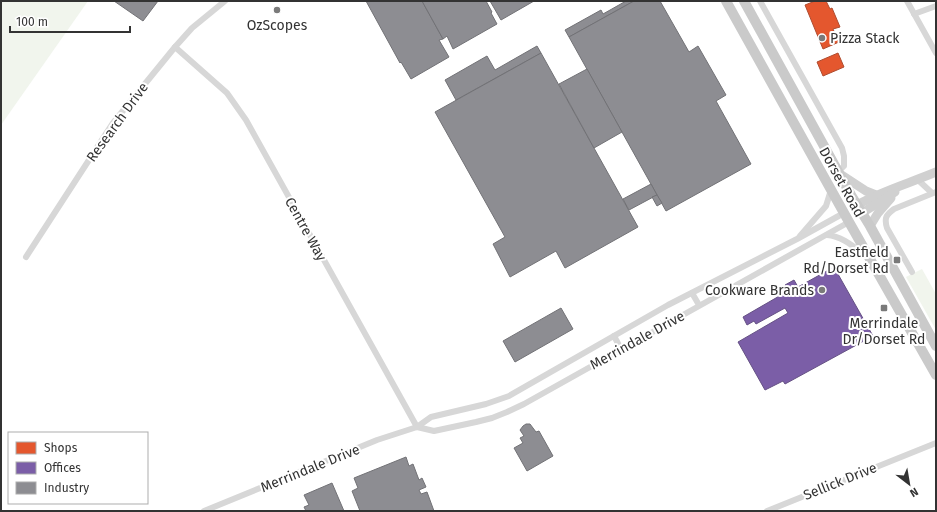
<svg xmlns="http://www.w3.org/2000/svg" width="937" height="512" font-family="'Fira Sans',sans-serif">
	<style>
		.green { fill: #f1f5ed }
		.shops { fill: #e4572e; stroke: #af4c30 }
		.offices { fill: #7b5ea7; stroke: #655184 }
		.industry { fill: #8d8d92; stroke: #727276 }
		.lines { fill: none; stroke-linecap: round; stroke-linejoin: round }
		.minor { stroke: #d7d7d7; stroke-width: 6 }
		.secondary { stroke: #d0d0d0; stroke-width: 9 }
		.primary { stroke: #cacaca; stroke-width: 10 }
		.poi-dot { fill: #7a7a7a; stroke: #fff; stroke-width: 1.5 }
		.labels { text-anchor: middle; stroke-width: 4; stroke-linejoin: round; paint-order: stroke }
		.poi-label { font-size: 14px; fill: #333; stroke: #fff }
		.street-label { font-size: 14px; fill: #333; stroke: #fff }
	</style>
	<rect width="100%" height="100%" fill="#fff"/>
	<!-- green -->
	<g class="green">
		<path d="M1 1H88L1 125Z"/>
		<path d="M922 269 936 294V330L906 277Z"/>
	</g>
	<!-- shops -->
	<g class="shops">
		<path d="M815 1H826L830 9 832 8 840 27 833 29 836 36 838 35 839 39 838 40 839 42 823 49 805 5Z"/>
		<path d="M838 53 844 67 823 76 817 62Z"/>
	</g>
	<!-- offices -->
	<path class="offices" d="M834 267 873 336 785 384 783 381 765 390 738 342 788 313 785 308 756 324 754 321 747 325 743 317 788 291 785 285 794 280 798 287Z"/>
	<!-- industry -->
	<g class="industry">
		<path d="M114 1H158L143 21Z"/>
		<path d="M366 1H422L443 39 439 40 449 57 411 79 401 62 400 63Z"/>
		<path d="M422 1H486L492 12 491 13 497 24 453 49 447 36 443 39Z"/>
		<path d="M490 1H534L501 20Z"/>
		<path d="M626 1H634L569 37 565 30 601 10 603 14Z"/>
		<path d="M634 1H660L689 52 698 46 726 95 716 101 751 164 666 211 569 37Z"/>
		<path d="M537 46 541 53 456 100 445 80 487 56 495 70Z"/>
		<path d="M541 53 638 227 565 268 556 251 510 277 493 244 505 237 435 112Z"/>
		<path d="M587 69 622 132 594 148 559 84Z"/>
		<path d="M651 184 657 195 629 210 623 199Z"/>
		<path d="M657 195 662 203 657 206 652 197Z"/>
		<path d="M561 308 573 329 515 362 503 341Z"/>
		<path d="M526 424H530L536 432 539 431 553 456 527 471 514 448 523 443 520 438 524 436 520 430 523 426Z"/>
		<path d="M406 457 409 466 413 464 419 480 422 478 426 487 419 490 421 494 427 492 434 511H360L352 491 358 488 354 478Z"/>
		<path d="M332 483 344 511H306L304 507 309 505 304 495Z"/>
	</g>
	<g class="lines">
		<!-- minor -->
		<g class="minor">
			<path d="M760 1 842 148 844 156V166L838 172"/>
			<path d="M907 1 936 53"/>
			<path d="M914 14 936 6"/>
			<path d="M175 47 227 93 246 120 417 427"/>
			<path d="M917 179 932 193"/>
			<path d="M827 235C842 236 854 247 866 256"/>
			<path d="M800 236 826 206 831 190"/>
			<path d="M26 257 113 123 175 47 192 28 225 1"/>
			<path d="M912 272 887 228C884 218 886 215 894 209L936 192"/>
			<path d="M692 293 699 305"/>
			<path d="M614 336 621 349"/>
			<path d="M417 427 434 431 476 422 492 418 507 412 524 404 849 222"/>
			<path d="M204 511 377 440 417 427 431 417 486 404 509 396 668 305 797 239 844 213"/>
			<path d="M767 511 936 443"/>
		</g>
		<!-- secondary -->
		<g class="secondary">
			<path d="M840 174 866 191 876 195"/>
			<path d="M857 205C882 191 910 183 936 172"/>
			<path d="M862 213 895 192"/>
			<path d="M870 226 878 213 891 198"/>
		</g>
		<!-- primary -->
		<g class="primary">
			<path d="M726 1 849 222 936 375"/>
			<path d="M744 1 851 195 870 226 936 346"/>
		</g>
	</g>
	<!-- markers -->
	<g class="poi-dot">
		<circle cx="277" cy="10" r="4"/>
		<circle cx="822" cy="38" r="4"/>
		<rect x="893" y="256" width="8" height="8" rx="2"/>
		<circle cx="822" cy="290" r="4"/>
		<rect x="880" y="304" width="8" height="8" rx="2"/>
	</g>
	<g class="labels">
		<!-- poi labels -->
		<g class="poi-label">
			<text x="277" y="30">OzScopes</text>
			<text x="830" y="43" text-anchor="start">Pizza Stack</text>
			<text x="889" y="257" text-anchor="end">Eastfield<tspan x="889" dy="16">Rd/Dorset Rd</tspan></text>
			<text x="814" y="295" text-anchor="end">Cookware Brands</text>
			<text x="884" y="328">Merrindale<tspan x="884" dy="16">Dr/Dorset Rd</tspan></text>
		</g>
		<!-- street labels -->
		<g class="street-label">
			<text transform="translate(117 122) rotate(-54)" y="5">Research Drive</text>
			<text transform="translate(842 182) rotate(61)" y="5">Dorset Road</text>
			<text transform="translate(306 229) rotate(61)" y="5">Centre Way</text>
			<text transform="translate(637 340) rotate(-29)" y="5">Merrindale Drive</text>
			<text transform="translate(310 468) rotate(-22)" y="5">Merrindale Drive</text>
			<text transform="translate(840 481) rotate(-22)" y="5">Sellick Drive</text>
		</g>
	</g>
	<!-- border -->
	<rect width="937" height="512" fill="none" stroke="#333333" stroke-width="4"/>
	<!-- legend -->
	<rect x="8" y="432" width="140" height="72" fill="#ffffff" stroke="#adadad"/>
	<rect x="16" y="442" width="20" height="12" fill="#e4572e" stroke="#adadad"/>
	<text x="44" y="452" font-size="12" fill="#333333">Shops</text>
	<rect x="16" y="462" width="20" height="12" fill="#7b5ea7" stroke="#adadad"/>
	<text x="44" y="472" font-size="12" fill="#333333">Offices</text>
	<rect x="16" y="482" width="20" height="12" fill="#8d8d92" stroke="#adadad"/>
	<text x="44" y="492" font-size="12" fill="#333333">Industry</text>
	<!-- north arrow -->
	<g transform="translate(909 484) rotate(149)" stroke="#ffffff" stroke-width="3" paint-order="stroke">
	<path d="M0-3L7 15L0 10L-7 15Z" fill="#333333"/>
	<text y="-6" font-size="11" font-weight="bold" text-anchor="middle" fill="#333333">N</text>
	</g>
	<!-- scale -->
	<path d="M10 26v6h120v-6" fill="none" stroke="#333333" stroke-width="2"/>
	<text x="16" y="26" font-size="12" fill="#333333" stroke="#ffffff" stroke-width="3" paint-order="stroke">100 m</text>
</svg>
